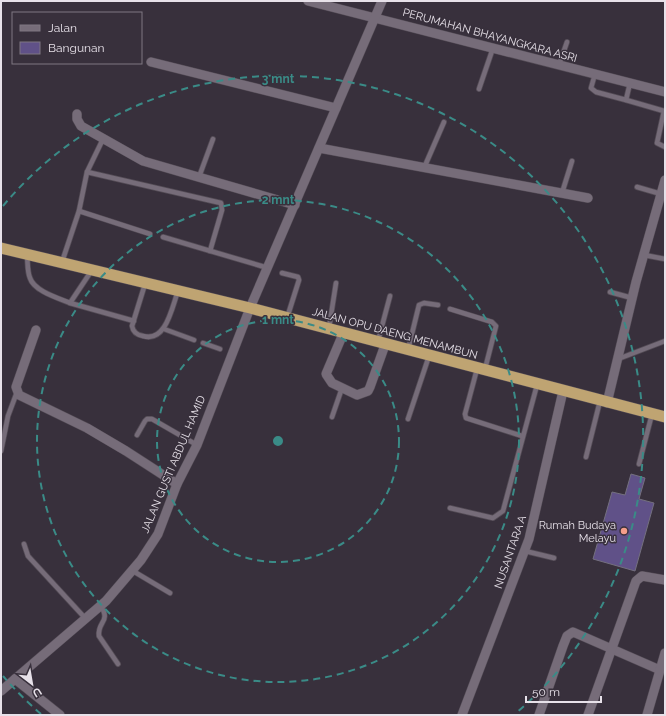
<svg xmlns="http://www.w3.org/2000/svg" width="666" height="716" font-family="Raleway,sans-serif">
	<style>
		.building { fill: #605188; stroke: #74707f }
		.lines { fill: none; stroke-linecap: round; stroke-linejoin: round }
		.service-casing { stroke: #544c56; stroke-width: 6 }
		.minor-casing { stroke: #544c56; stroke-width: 10 }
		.trunk-casing { stroke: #544c56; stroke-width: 12 }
		.service { stroke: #766c79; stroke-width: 4.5 }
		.minor { stroke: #766c79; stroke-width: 9 }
		.trunk { stroke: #bfa472; stroke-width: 11 }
		.ring { fill: none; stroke: #3a8b87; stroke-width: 2; stroke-dasharray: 7 5 }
		.poi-dot { fill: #f49e8a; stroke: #38303c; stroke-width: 1.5 }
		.labels { text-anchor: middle; stroke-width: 3; stroke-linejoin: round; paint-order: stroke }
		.street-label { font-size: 11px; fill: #e7e1e9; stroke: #38303c }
		.poi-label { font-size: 11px; fill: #e7e1e9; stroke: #38303c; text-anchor: end }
		.centre { fill: #3a8b87; stroke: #38303c; stroke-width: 2 }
		.ring-label { font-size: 12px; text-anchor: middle; font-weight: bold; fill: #3a8b87; stroke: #38303c; stroke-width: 3; stroke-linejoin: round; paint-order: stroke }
	</style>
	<rect width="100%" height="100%" fill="#38303c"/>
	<!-- building -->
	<path class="building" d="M631 474 645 478 639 499 654 503 635 571 593 559 612 492 625 495Z"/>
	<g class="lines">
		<defs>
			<g id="service">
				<path d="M559 65 567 42"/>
				<path d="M595 74 591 88 596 92 626 100 630 83"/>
				<path d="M479 89 493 48"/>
				<path d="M626 100 664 111 657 143 665 147"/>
				<path d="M424 168 444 122"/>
				<path d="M87 172 221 203 222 210 210 251"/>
				<path d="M199 177 213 139"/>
				<path d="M637 187 661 194"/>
				<path d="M562 193 572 161"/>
				<path d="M79 211 87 172 103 139"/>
				<path d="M163 237 268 268"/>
				<path d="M27 255C28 263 27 271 30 278 34 291 58 298 70 303L92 270"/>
				<path d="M644 255 665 259"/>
				<path d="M62 262 79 211 150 234"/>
				<path d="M282 273 298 277 299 280 287 318"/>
				<path d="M145 284 132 326C133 332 137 335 143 336 166 343 172 307 178 291"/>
				<path d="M610 292 632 298"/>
				<path d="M70 303 134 321"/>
				<path d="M450 309 492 322 496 326 485 369"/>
				<path d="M329 328 336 283"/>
				<path d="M164 329 194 340"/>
				<path d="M378 341 390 296"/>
				<path d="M203 343 220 349"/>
				<path d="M408 350 419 305 424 303 438 305"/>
				<path d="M618 359 665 341"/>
				<path d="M477 369 465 414 466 418 522 436"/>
				<path d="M332 417 342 388"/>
				<path d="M408 419 429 356"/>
				<path d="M137 435 145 421 147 419H152L197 445"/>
				<path d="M1 451 8 416 17 392"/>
				<path d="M586 457 600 401"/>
				<path d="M639 464 652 414"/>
				<path d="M450 508 493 518 503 511 537 385"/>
				<path d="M24 544 28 556 85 618"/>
				<path d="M525 551 554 558"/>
				<path d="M133 571 170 593"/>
				<path d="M100 605C112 622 97 621 99 636L118 664"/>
			</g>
			<g id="minor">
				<path d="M308 1 665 92"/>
				<path d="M151 62 336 108"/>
				<path d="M77 114V119L81 126 143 161 295 205"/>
				<path d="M319 148 588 198"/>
				<path d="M36 330 16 387 19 395 87 428 126 451 177 484"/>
				<path d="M343 334 326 374 332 383 357 395 368 391 370 387 385 345"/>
				<path d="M607 403 636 282 665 180"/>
				<path d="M15 679 60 715"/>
				<path d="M1 691 106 601 141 560 158 534 177 484 197 445 250 308 382 1"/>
				<path d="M462 715 529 539 563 391"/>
				<path d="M539 715 563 646 567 636 573 632 660 670"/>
				<path d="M588 715 636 581 642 576 665 580"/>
				<path d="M647 715 665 653"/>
			</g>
			<path id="trunk" d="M1 248 250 308 665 417"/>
		</defs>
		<!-- service casing -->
		<use href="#service" class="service-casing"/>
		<!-- minor casing -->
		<use href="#minor" class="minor-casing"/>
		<!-- trunk casing -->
		<use href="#trunk" class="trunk-casing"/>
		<!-- service -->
		<use href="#service" class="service"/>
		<!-- minor -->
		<use href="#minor" class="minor"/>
		<!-- trunk -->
		<use href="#trunk" class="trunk"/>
	</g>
	<!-- distance rings -->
	<g class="ring">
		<circle cx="278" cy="441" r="121"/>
		<circle cx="278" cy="441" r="241"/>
		<path d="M41 714A362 362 0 0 1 3 676M3 206A362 362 0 1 1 515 714"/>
	</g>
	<!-- markers -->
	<circle class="poi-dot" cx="624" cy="531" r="4"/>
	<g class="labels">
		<!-- street labels -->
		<g class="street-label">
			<text transform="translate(490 35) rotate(15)" y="4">PERUMAHAN BHAYANGKARA ASRI</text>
			<text transform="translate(395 333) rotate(15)" y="4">JALAN OPU DAENG MENAMBUN</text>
			<text transform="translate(173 464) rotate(-67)" y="4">JALAN GUSTI ABDUL HAMID</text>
			<text transform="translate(510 552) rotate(-71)" y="4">NUSANTARA A</text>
		</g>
		<!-- poi labels -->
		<g class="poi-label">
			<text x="616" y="529">Rumah Budaya<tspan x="616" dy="13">Melayu</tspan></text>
		</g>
	</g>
	<circle cx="278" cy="441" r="6" class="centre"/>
	<g class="ring-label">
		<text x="278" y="83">3 mnt</text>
		<text x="278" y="204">2 mnt</text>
		<text x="278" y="324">1 mnt</text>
	</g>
	<!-- border -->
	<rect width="666" height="716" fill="none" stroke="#e7e1e9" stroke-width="4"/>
	<!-- legend -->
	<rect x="12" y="12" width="130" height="52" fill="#38303c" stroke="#7e7781"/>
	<rect x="20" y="25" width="20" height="6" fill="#766c79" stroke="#7e7781"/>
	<text x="48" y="32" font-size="12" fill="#e7e1e9">Jalan</text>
	<rect x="20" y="42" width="20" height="12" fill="#605188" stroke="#7e7781"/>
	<text x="48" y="52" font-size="12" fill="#e7e1e9">Bangunan</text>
	<!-- north arrow -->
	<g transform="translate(32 684) rotate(149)" stroke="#38303c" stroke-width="3" paint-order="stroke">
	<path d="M0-3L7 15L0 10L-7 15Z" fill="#e7e1e9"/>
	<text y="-6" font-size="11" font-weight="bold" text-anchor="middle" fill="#e7e1e9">U</text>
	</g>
	<!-- scale -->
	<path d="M526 696v6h75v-6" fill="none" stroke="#e7e1e9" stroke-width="2"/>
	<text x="532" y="696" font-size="12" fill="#e7e1e9" stroke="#38303c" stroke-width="3" paint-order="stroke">50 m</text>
</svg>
